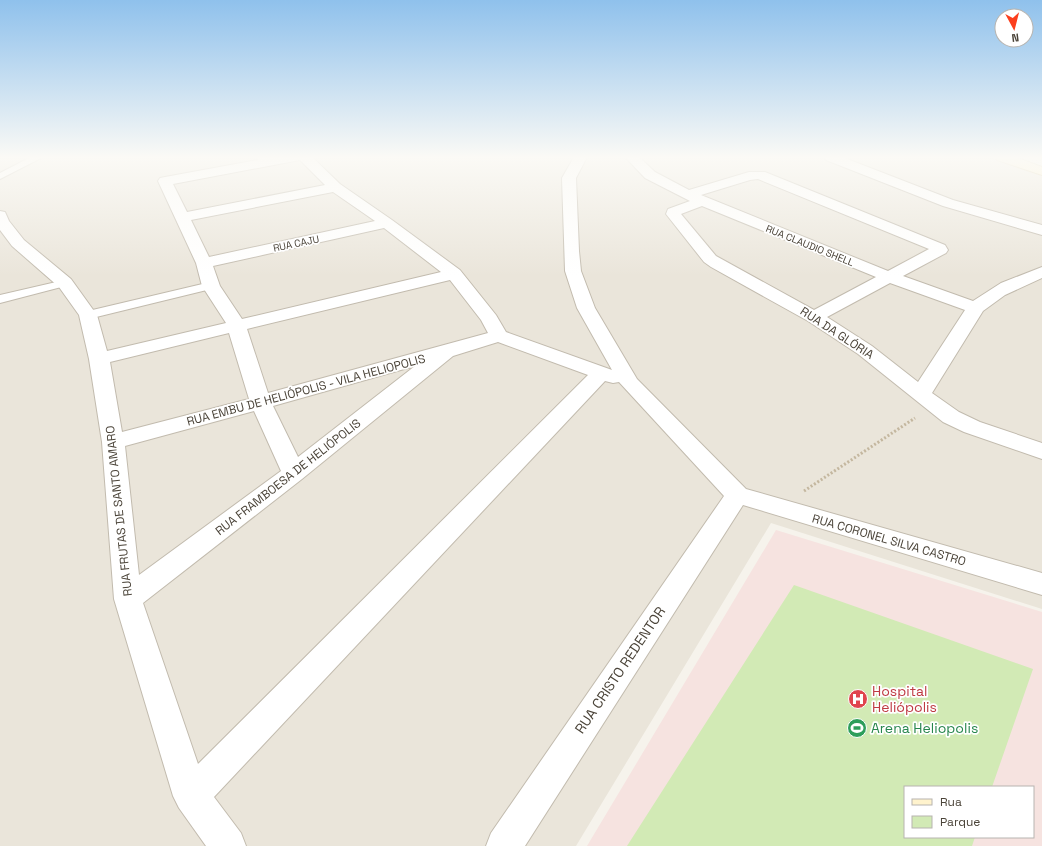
<svg xmlns="http://www.w3.org/2000/svg" width="1042" height="846" font-family="'Space Grotesk',sans-serif">
	<style>
		.residential { fill: #eae5da }
		.medical { fill: #f6e3e0; fill-rule: evenodd }
		.green { fill: #d2eab5 }
		.lines { fill: none; stroke-linecap: round; stroke-linejoin: round }
		.service-casing { stroke: #c2bbae; stroke-width: 2 }
		.minor-casing { stroke: #c2bbae; stroke-width: 2 }
		.secondary-casing { stroke: #d6c79b; stroke-width: 2 }
		.path { stroke: #c4b79f; stroke-width: 3; stroke-dasharray: 2 2; stroke-linecap: butt }
		.service { fill: #fff; fill-rule: evenodd }
		.minor { fill: #fff; fill-rule: evenodd }
		.secondary { fill: #fff3cd; fill-rule: evenodd }
		.labels { text-anchor: middle; stroke-width: 3.5; stroke-linejoin: round; paint-order: stroke }
		.far-street-label { font-size: 10px; fill: #4b4439; stroke: #fff }
		.street-label { font-size: 12px; fill: #4b4439; stroke: #fff }
		.near-street-label { font-size: 14px; fill: #4b4439; stroke: #fff }
		.near-health-label { font-size: 14px; fill: #be3a42; stroke: #fff; text-anchor: start }
		.near-leisure-label { font-size: 14px; fill: #27864d; stroke: #fff; text-anchor: start }
	</style>
	<rect width="100%" height="100%" fill="#f6f3ec"/>
	<!-- residential -->
	<path class="residential" d="M0 157H988L1042 176V609L771 523 576 846H0Z"/>
	<!-- medical -->
	<path class="medical" d="M776 530 1042 612V846H587ZM905 787H1033V837H905Z"/>
	<!-- green -->
	<path class="green" d="M794 585 1033 669 992 787H905V837H975L972 846H627Z"/>
	<g class="lines">
		<defs>
			<g id="service">
				<path d="M31 157H43L0 179V173Z"/>
				<path d="M65 280 69 281 71 283 69 285 0 303V295Z"/>
				<path d="M211 282 215 284 217 286 215 288 88 319 84 318 82 315 84 312Z"/>
			</g>
			<g id="minor">
				<path d="M257 157H312L340 184 392 220 460 270 496 315 506 332 612 370 577 308 565 271 562 178 574 157H587L576 178 579 251 581 271 595 308 637 379 746 489 1042 573V595L743 505 525 846H486L491 833 724 496 619 382 613 383 605 381 214 797 241 833 246 846H206L179 808 173 796 114 599 102 442 89 359 79 315 59 287 12 246 0 230V211L5 212 9 221 24 240 71 279 94 311 97 315 107 351 226 323 202 286 196 263 158 181 160 178 165 177 258 160ZM300 160 325 185 187 212 173 184ZM333 192 375 221 209 257 191 220ZM384 228 441 272 242 319 220 286 213 266ZM450 280 481 320 488 333 268 393 247 329ZM229 333 249 399 122 432 110 362ZM498 342 588 375 198 764 143 603 302 479 453 356ZM415 366 298 457 273 406ZM254 411 281 471 139 575 125 446Z"/>
				<path d="M625 157H639L655 172 689 190 749 172H765L945 245 948 250 946 253 903 276 973 301 1001 283 1042 267V278L1005 295 983 311 932 393 959 412 980 422 1042 443V459L964 432 943 422 858 354 808 321 711 267 704 262 666 214 668 209 690 201 645 178ZM758 179 929 249 888 271 701 195 750 180ZM702 206 876 277 814 310 716 256 681 214ZM890 283 965 310 918 382 872 346 827 317Z"/>
				<path d="M824 157H842L953 200 1042 225V235L943 206 826 160Z"/>
			</g>
			<path id="secondary" d="M995 157H1015L1042 167V175L997 160Z"/>
		</defs>
		<!-- service casing -->
		<use href="#service" class="service-casing"/>
		<!-- minor casing -->
		<use href="#minor" class="minor-casing"/>
		<!-- secondary casing -->
		<use href="#secondary" class="secondary-casing"/>
		<!-- path -->
		<path class="path" d="M804 491 915 418"/>
		<!-- service -->
		<use href="#service" class="service"/>
		<!-- minor -->
		<use href="#minor" class="minor"/>
		<!-- secondary -->
		<use href="#secondary" class="secondary"/>
	</g>
	<!-- sky -->
	<linearGradient id="sky" x2="0" y2="1"><stop stop-color="#8fc1ec"/><stop offset="0.57" stop-color="#fbfaf6"/><stop offset="1" stop-color="#fbfaf6" stop-opacity="0"/></linearGradient>
	<rect width="1042" height="276" fill="url(#sky)"/>
	<!-- icons -->
	<defs>
		<symbol id="hospital-disc" viewBox="-11 -11 22 22"><circle r="9.5" fill="#e0444e" stroke="#fff"/><path d="M-5-5h3v3.5h4V-5h3V5h-3V1.5h-4V5h-3Z" fill="#fff"/></symbol>
		<symbol id="stadium-disc" viewBox="-11 -11 22 22"><circle r="9.5" fill="#2e9e5b" stroke="#fff"/><path d="M0-5a6.5 5 0 1 0 0 10a6.5 5 0 1 0 0-10ZM-3.5-1.8h7v3.6h-7Z" fill="#fff"/></symbol>
	</defs>
	<g fill-rule="evenodd">
		<use href="#hospital-disc" x="847" y="688" width="22" height="22"/>
		<use href="#stadium-disc" x="846" y="717" width="22" height="22"/>
	</g>
	<g class="labels">
		<!-- far-street labels -->
		<g class="far-street-label">
			<text transform="translate(296 243) rotate(-12)" y="4">RUA CAJU</text>
			<text transform="translate(810 245) rotate(22)" y="4">RUA CLAUDIO SHELL</text>
		</g>
		<!-- street labels -->
		<g class="street-label">
			<text transform="translate(837 333) rotate(33)" y="4">RUA DA GLÓRIA</text>
			<text transform="translate(306 390) rotate(-15)" y="4">RUA EMBU DE HELIÓPOLIS - VILA HELIOPOLIS</text>
			<text transform="translate(288 477) rotate(-38)" y="4">RUA FRAMBOESA DE HELIÓPOLIS</text>
			<text transform="translate(119 511) rotate(-96)" y="4">RUA FRUTAS DE SANTO AMARO</text>
			<text transform="translate(889 540) rotate(16)" y="4">RUA CORONEL SILVA CASTRO</text>
		</g>
		<!-- near-street labels -->
		<g class="near-street-label">
			<text transform="translate(620 670) rotate(-56)" y="5">RUA CRISTO REDENTOR</text>
		</g>
		<!-- near-health labels -->
		<g class="near-health-label">
			<text x="872" y="696">Hospital<tspan x="872" dy="16">Heliópolis</tspan></text>
		</g>
		<!-- near-leisure labels -->
		<g class="near-leisure-label">
			<text x="871" y="733">Arena Heliopolis</text>
		</g>
	</g>
	<!-- legend -->
	<rect x="904" y="786" width="130" height="52" fill="#ffffff" stroke="#b7b4b0"/>
	<rect x="912" y="799" width="20" height="6" fill="#fff3cd" stroke="#b7b4b0"/>
	<text x="940" y="806" font-size="12" fill="#4b4439">Rua</text>
	<rect x="912" y="816" width="20" height="12" fill="#d2eab5" stroke="#b7b4b0"/>
	<text x="940" y="826" font-size="12" fill="#4b4439">Parque</text>
	<!-- north arrow -->
	<g transform="translate(1014 28) rotate(173)"><circle r="19" fill="#ffffff" stroke="#b7b4b0"/>
	<path d="M0-3L7 15L0 10L-7 15Z" fill="#fc3f1d"/>
	<text y="-6" font-size="11" font-weight="bold" text-anchor="middle" fill="#4b4439">N</text>
	</g>
</svg>
